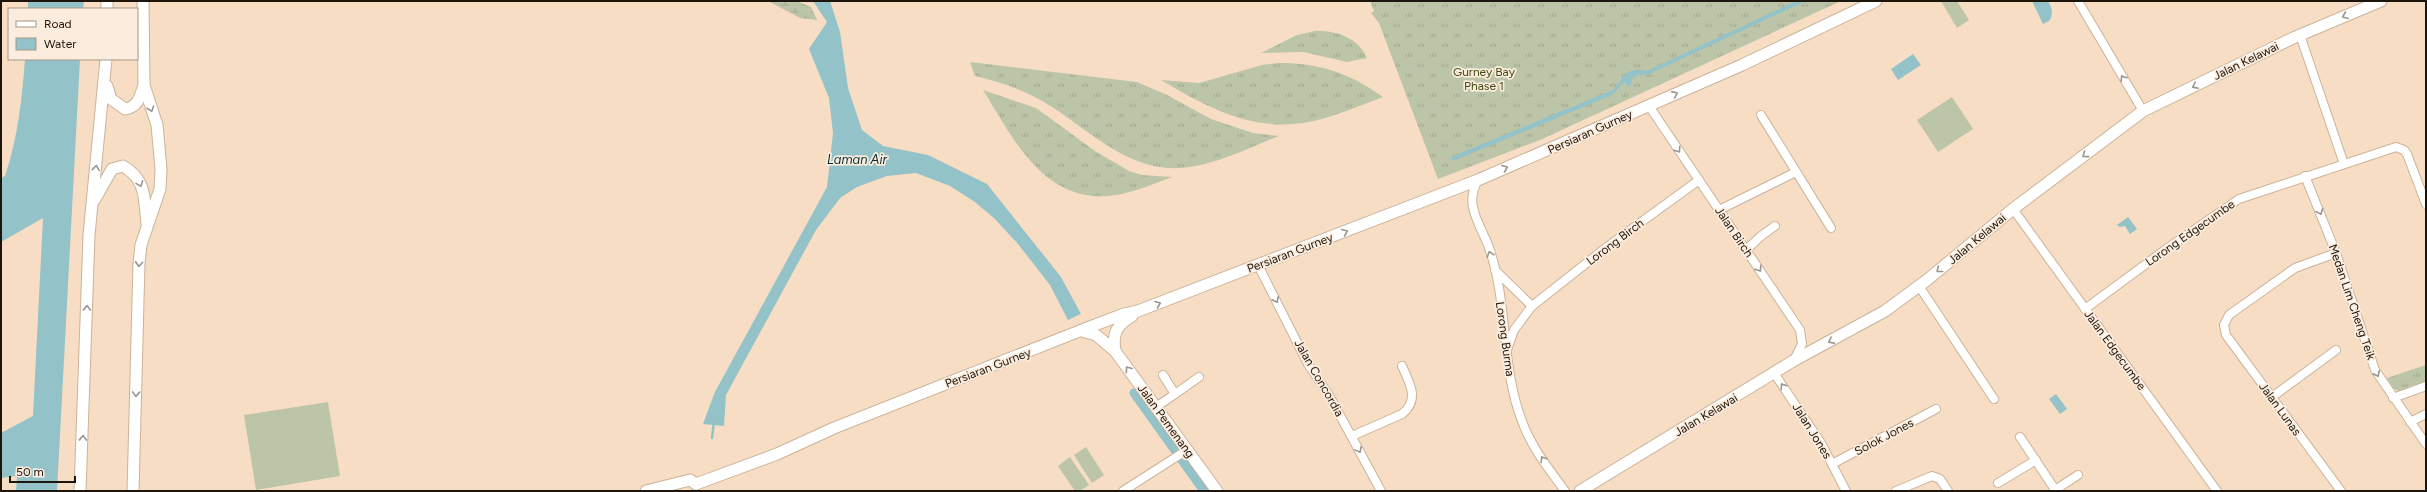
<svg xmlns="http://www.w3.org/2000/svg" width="2427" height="492" font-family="Figtree,sans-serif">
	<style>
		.grass { fill: url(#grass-tufts) }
		.wetland { fill: url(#wetland-marsh) }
		.pitch { fill: #bdc5a8 }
		.water { fill: #93c2c9 }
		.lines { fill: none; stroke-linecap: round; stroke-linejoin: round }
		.stream { stroke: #93c2c9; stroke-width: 2.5 }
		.canal { stroke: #93c2c9; stroke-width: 9 }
		.minor-casing { stroke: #cbb39a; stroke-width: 10 }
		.secondary-casing { stroke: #cbb39a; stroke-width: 13 }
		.minor { stroke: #fff; stroke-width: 8 }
		.secondary { stroke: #fff; stroke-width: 11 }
		.oneway { stroke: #999691 }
		.labels { text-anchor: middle; stroke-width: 3.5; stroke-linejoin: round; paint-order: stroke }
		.street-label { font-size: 12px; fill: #1d150b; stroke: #fcecdd }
		.park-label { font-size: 12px; fill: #3f4a11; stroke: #fcecdd }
		.water-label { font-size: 13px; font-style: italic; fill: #002f35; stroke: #fcecdd }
	</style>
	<defs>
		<pattern id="grass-tufts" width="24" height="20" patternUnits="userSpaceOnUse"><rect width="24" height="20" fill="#bdc5a8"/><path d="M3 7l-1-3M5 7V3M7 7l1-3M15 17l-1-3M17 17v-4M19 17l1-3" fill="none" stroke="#a2a88f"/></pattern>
		<pattern id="wetland-marsh" width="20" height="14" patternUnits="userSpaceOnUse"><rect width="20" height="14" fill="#bdc5a8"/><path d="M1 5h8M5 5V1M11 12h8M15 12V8" fill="none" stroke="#a2a88f"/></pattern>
	</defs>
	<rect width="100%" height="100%" fill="#f6ddc4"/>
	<!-- grass -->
	<g class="grass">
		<path d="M1370 1H1841L1540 140 1438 179 1379 23 1371 13 1374 11Z"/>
		<path d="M1315 31C1335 30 1358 37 1367 58L1347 62 1303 52 1261 53 1297 35Z"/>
		<path d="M970 62 1137 82 1167 95 1211 119 1253 133 1279 136C1248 148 1214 166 1180 168 1125 171 1088 128 1044 102 1022 89 1000 82 975 76Z"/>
		<path d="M1279 63C1319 63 1350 73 1383 97 1364 104 1345 112 1325 118 1262 137 1213 111 1161 80L1199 83 1262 65Z"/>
		<path d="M983 90 1036 108 1095 151 1129 171 1142 175 1172 177C1151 185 1130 194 1108 196 1042 201 1012 136 983 90Z"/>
		<path d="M2426 365V381L2400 391 2394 389 2387 378Z"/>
	</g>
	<!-- wetland -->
	<path class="wetland" d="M768 1H796L811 7 817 20 800 18Z"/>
	<!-- pitch -->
	<g class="pitch">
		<path d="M1941 1H1957L1969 20 1957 28Z"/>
		<path d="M1952 97 1973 129 1938 152 1917 120Z"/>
		<path d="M328 402 340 476 256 490 244 415Z"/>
		<path d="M1086 447 1104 475 1092 483 1074 455Z"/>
		<path d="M1070 457 1089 485 1080 491H1075L1058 466Z"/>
	</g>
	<!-- water -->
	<g class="water">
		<path d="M28 1H84L83 9H28Z"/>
		<path d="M813 1H830L840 32 848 88 862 130 883 146 928 155 987 184 1061 277 1081 314 1068 320 1050 285 1018 244 995 219 975 202 950 186 916 173 887 176 857 187 840 198 816 230 726 395 724 426 703 424 715 392 827 187 833 133 829 98 809 49 827 22Z"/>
		<path d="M1796 1H1806L1647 75H1638L1632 79V84L1627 87 1626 82H1624L1612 95 1453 161 1451 157 1613 90C1625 76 1625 67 1647 71Z"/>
		<path d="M2032 1H2047C2053 6 2053 16 2049 21L2043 24Z"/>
		<path d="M1913 54 1921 65 1898 80 1891 69Z"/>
		<path d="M25 59H80L57 491H16L17 478 15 476 1 478V433L33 416 43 218 1 242V178L5 176C18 137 22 99 25 59Z"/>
		<path d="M2128 217 2137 229 2130 234 2125 226 2120 227 2117 225Z"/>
		<path d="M2056 394 2067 409 2060 414 2049 399Z"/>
	</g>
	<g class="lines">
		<!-- stream -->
		<path class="stream" d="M712 438 714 422"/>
		<!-- canal -->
		<path class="canal" d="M1134 393 1204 491"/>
		<defs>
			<g id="minor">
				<path d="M2078 1 2143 111"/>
				<path d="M2300 35 2344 164"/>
				<path d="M1649 106 1800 330 1802 344 1794 360"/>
				<path d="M1761 115 1831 228"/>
				<path d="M2305 176 2336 253 2375 370 2426 444"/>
				<path d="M1478 180C1464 204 1479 222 1488 245 1509 301 1500 365 1522 421 1531 447 1549 469 1565 491"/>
				<path d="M2013 209 2217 491"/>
				<path d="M1719 210 1796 172"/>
				<path d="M1746 250 1761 236 1775 226"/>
				<path d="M2336 253 2295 268 2229 315 2224 325 2226 335 2341 491"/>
				<path d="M1258 265 1308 364 1330 397 1381 491"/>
				<path d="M1495 270 1532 306"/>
				<path d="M1919 286 1994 399"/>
				<path d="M2085 309 2169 247 2239 199 2396 147 2404 150 2407 154 2426 204"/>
				<path d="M1507 350 1514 330 1532 306 1607 247 1699 180"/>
				<path d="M1774 373 1821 443 1846 491"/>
				<path d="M1175 394 1199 377"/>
				<path d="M2272 397 2336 350"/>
				<path d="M2393 398 2426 386"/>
				<path d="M1156 407 1175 394 1163 375"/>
				<path d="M2410 422 2426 414"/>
				<path d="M1352 436 1402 414C1420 400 1410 384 1402 366"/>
				<path d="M2020 437 2056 491"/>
				<path d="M1832 464 1936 409"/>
				<path d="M1998 483 2036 460"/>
				<path d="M2055 490 2078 475"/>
				<path d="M1123 491 1187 450"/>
				<path d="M1896 491 1932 476 1940 479 1948 491"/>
			</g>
			<g id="secondary">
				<path d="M107 9V1"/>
				<path d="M107 86 111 99 125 109C138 107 140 97 144 85"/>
				<path d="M95 199 112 169 123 166C147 180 144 199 147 224"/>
				<path d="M1082 331 1096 335 1115 351 1217 491"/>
				<path d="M1115 351C1112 333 1117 325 1132 316"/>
				<path d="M696 484 777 454 834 428 1087 328 1124 314 1138 311 1478 180 1742 65 1876 1"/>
				<path d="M80 491 89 235 106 59"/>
				<path d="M133 491 139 263 141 245 160 189 161 169 157 125 144 85 143 1"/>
				<path d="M646 491 690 480 696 484"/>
				<path d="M1580 491 1793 361 1885 311 1927 280 2013 209 2143 111 2293 38 2381 1"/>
			</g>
		</defs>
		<!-- minor casing -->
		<use href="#minor" class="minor-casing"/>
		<!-- secondary casing -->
		<use href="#secondary" class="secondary-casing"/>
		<!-- minor -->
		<use href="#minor" class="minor"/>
		<!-- secondary -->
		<use href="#secondary" class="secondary"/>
	</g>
	<!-- one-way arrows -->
	<defs><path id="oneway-chevron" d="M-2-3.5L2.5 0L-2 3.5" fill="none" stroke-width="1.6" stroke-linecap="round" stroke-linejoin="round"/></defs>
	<g class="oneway">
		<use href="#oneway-chevron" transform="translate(2345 16) rotate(157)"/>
		<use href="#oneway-chevron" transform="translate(2123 78) rotate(-122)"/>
		<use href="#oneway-chevron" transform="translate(2195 86) rotate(154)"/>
		<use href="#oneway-chevron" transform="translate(1675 94) rotate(-24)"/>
		<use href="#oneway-chevron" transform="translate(151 109) rotate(71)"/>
		<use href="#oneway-chevron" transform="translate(1678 150) rotate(56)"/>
		<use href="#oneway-chevron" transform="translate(2085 155) rotate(143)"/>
		<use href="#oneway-chevron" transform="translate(96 168) rotate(-84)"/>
		<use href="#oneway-chevron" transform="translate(1505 168) rotate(-23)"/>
		<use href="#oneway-chevron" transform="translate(140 184) rotate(69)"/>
		<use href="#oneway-chevron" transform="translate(2320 212) rotate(68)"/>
		<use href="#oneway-chevron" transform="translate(1345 232) rotate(-22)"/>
		<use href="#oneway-chevron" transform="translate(1490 254) rotate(-109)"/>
		<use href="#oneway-chevron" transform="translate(139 264) rotate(94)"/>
		<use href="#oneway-chevron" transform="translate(1759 269) rotate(56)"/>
		<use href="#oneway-chevron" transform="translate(1939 270) rotate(141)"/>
		<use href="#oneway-chevron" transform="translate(1276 300) rotate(63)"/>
		<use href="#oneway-chevron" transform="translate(1158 304) rotate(-21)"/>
		<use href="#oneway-chevron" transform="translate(87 308) rotate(-88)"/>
		<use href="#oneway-chevron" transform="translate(1831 341) rotate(152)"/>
		<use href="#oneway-chevron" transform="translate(1128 369) rotate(-126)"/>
		<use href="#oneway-chevron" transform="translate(2377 374) rotate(63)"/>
		<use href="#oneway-chevron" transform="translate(1783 386) rotate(-123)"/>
		<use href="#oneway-chevron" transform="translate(136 394) rotate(92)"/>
		<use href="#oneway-chevron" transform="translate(83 438) rotate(-88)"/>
		<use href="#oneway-chevron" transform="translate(1359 450) rotate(62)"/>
		<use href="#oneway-chevron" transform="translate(1543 459) rotate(-123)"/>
	</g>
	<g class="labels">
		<!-- street labels -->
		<g class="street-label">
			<text transform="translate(2246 61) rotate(-26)" y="4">Jalan Kelawai</text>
			<text transform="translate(1590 132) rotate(-24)" y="4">Persiaran Gurney</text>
			<text transform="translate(1734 232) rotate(56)" y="4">Jalan Birch</text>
			<text transform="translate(2190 233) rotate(-35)" y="4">Lorong Edgecumbe</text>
			<text transform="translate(1977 239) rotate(-40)" y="4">Jalan Kelawai</text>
			<text transform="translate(1615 242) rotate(-37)" y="4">Lorong Birch</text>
			<text transform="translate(1290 253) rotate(-21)" y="4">Persiaran Gurney</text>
			<text transform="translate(2352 302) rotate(71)" y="4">Medan Lim Cheng Teik</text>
			<text transform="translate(1505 339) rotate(82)" y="4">Lorong Burma</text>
			<text transform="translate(2115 350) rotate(54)" y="4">Jalan Edgecumbe</text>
			<text transform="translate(988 368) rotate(-21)" y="4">Persiaran Gurney</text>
			<text transform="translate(1319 378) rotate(60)" y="4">Jalan Concordia</text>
			<text transform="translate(2280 409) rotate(54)" y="4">Jalan Lunas</text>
			<text transform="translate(1706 415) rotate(-31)" y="4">Jalan Kelawai</text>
			<text transform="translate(1166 421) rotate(54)" y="4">Jalan Pemenang</text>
			<text transform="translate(1812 431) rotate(58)" y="4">Jalan Jones</text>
			<text transform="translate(1884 437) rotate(-28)" y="4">Solok Jones</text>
		</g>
		<!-- park labels -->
		<g class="park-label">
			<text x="1484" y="76">Gurney Bay<tspan x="1484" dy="14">Phase 1</tspan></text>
		</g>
		<!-- water labels -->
		<g class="water-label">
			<text x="857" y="164">Laman Air</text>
		</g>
	</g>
	<!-- border -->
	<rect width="2427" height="492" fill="none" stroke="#1d150b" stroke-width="4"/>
	<!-- legend -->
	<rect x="8" y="8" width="130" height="52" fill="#fcecdd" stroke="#a39689"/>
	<rect x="16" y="21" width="20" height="6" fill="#ffffff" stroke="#a39689"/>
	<text x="44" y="28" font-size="12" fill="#1d150b">Road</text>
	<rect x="16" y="38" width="20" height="12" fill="#93c2c9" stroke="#a39689"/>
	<text x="44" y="48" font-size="12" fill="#1d150b">Water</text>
	<!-- scale -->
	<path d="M10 476v6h65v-6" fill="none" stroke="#1d150b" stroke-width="2"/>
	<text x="16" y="476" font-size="12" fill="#1d150b" stroke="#fcecdd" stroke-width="3" paint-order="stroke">50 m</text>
</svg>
